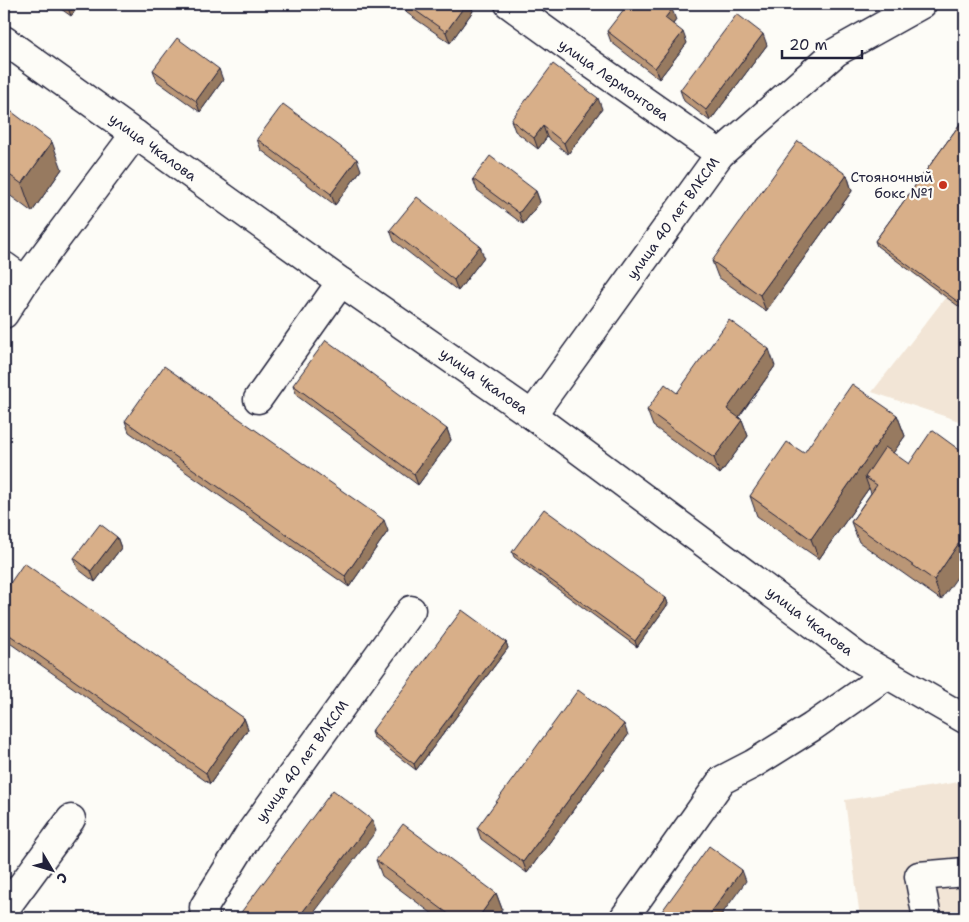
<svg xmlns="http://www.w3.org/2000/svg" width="969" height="922" font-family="'Shantell Sans',sans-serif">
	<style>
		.built { fill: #f2e5d6 }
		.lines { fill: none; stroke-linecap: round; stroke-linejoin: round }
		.minor-casing { stroke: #22223b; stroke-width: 31 }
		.minor { stroke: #fdfcf7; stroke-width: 28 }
		.wall { fill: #ba9676; stroke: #22223b }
		.shaded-wall { fill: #977a60; stroke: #22223b }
		.building { fill: #d8af89; stroke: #22223b }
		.poi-dot { fill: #c8321e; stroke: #fdfcf7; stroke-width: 2 }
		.labels { text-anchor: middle; stroke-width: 4.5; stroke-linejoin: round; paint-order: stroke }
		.street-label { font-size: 14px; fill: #22223b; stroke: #fdfcf7 }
		.poi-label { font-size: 14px; fill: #22223b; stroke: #fdfcf7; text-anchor: end }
	</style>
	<rect width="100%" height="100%" fill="#fdfcf7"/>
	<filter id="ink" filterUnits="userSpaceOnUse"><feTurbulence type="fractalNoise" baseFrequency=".02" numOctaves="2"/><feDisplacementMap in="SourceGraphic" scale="10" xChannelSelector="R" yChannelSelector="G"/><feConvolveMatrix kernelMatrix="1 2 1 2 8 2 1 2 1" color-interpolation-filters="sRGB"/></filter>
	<g filter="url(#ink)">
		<!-- built -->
		<g class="built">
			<path d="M965 125V423L872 392 945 298 877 246Z"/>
			<path d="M965 781V918H860L845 800Z"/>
		</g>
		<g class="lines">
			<defs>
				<g id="minor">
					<path d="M509 4 593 65 720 154"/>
					<path d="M4 40 341 282 532 415 859 658 965 719"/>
					<path d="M4 266 25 281"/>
					<path d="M4 314 25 281 135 134"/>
					<path d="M258 399 341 282"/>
					<path d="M532 415 720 154 836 52 922 4"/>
					<path d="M4 910 71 819"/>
					<path d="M205 918 204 907 248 836 411 610"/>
					<path d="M624 918 722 780 753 764 812 727 888 674"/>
					<path d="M927 918 919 876 965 872"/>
				</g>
			</defs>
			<!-- minor casing -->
			<use href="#minor" class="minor-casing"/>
			<!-- minor -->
			<use href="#minor" class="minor"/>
		</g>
		<!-- wall -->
		<g class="wall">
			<path d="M54 4H80L71 16Z"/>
			<path d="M404 4H470L473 11 450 43 407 13Z"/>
			<path d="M676 20 673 24 687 43 659 79 611 42 607 31Z"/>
			<path d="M767 45 710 121 684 101 680 90Z"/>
			<path d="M153 70 223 80 200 112 157 81Z"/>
			<path d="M4 106 62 169 32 212 4 191Z"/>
			<path d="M602 109 568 154 547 137 538 149 515 131 511 120Z"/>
			<path d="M965 117V311L877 246 875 241Z"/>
			<path d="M257 139 361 170 335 205 261 150Z"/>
			<path d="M847 175 852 191 766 311 718 277 712 261Z"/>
			<path d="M473 179 536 191 540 202 523 224 477 190Z"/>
			<path d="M390 230 484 257 458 291 394 241Z"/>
			<path d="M775 366 739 417 742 420 748 436 720 474 653 426 647 410 677 393Z"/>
			<path d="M293 385 447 429 451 440 418 485 297 396Z"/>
			<path d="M897 415 905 436 893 453 941 600 859 542 851 522 871 493 869 488 819 559 757 516 750 496 804 453Z"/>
			<path d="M125 421 388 531 349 587 129 432Z"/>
			<path d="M117 537 121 548 95 582 78 569 74 558Z"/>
			<path d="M512 552 666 598 668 604 637 647 514 557Z"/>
			<path d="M4 592 244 718 248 729 210 784 4 639Z"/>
			<path d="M506 642 508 648 416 770 373 737 371 732Z"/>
			<path d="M628 735 527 873 481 839 477 828Z"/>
			<path d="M376 860 496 893 502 909 496 918H438L382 876Z"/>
		</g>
		<!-- shaded-wall -->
		<g class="shaded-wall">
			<path d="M68 4H80L71 16 67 5Z"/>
			<path d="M466 4H470L473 11 450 43 446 32Z"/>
			<path d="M672 9 676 20 669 29 665 18Z"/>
			<path d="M683 32 687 43 659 79 655 68Z"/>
			<path d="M763 34 767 45 710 121 706 110Z"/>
			<path d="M219 69 223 80 200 112 196 101Z"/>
			<path d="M598 98 602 109 568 154 564 143Z"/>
			<path d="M543 126 547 137 538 149 534 138Z"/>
			<path d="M52 142 62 169 32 212 22 184Z"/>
			<path d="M357 159 361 170 335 205 331 194Z"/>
			<path d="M847 175 852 191 766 311 760 295Z"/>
			<path d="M536 191 540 202 523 224 519 213Z"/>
			<path d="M480 246 484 257 458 291 454 280Z"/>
			<path d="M769 349 775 366 733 425 727 409Z"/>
			<path d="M897 415 905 436 873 482 865 477 869 488 819 559 811 539Z"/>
			<path d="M742 420 748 436 720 474 714 458Z"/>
			<path d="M447 429 451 440 418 485 414 474Z"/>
			<path d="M384 520 388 531 349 587 345 576Z"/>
			<path d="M965 534V566L941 600 934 580Z"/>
			<path d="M117 537 121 548 95 582 91 571Z"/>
			<path d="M666 598 668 604 637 647 635 641Z"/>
			<path d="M506 642 508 648 416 770 414 764Z"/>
			<path d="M244 718 248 729 210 784 206 773Z"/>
			<path d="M624 724 628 735 527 873 523 862Z"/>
			<path d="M372 820 376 831 310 918H298Z"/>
			<path d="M742 870 746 881 719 918H707Z"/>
			<path d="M496 893 502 909 496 918H478Z"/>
		</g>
		<!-- building -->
		<g class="building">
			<path d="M406 4H466L446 32Z"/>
			<path d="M628 4H665L672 9 665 18 683 32 655 68 607 31Z"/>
			<path d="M737 14 763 34 706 110 680 90Z"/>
			<path d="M177 38 219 69 196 101 153 70Z"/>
			<path d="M553 64 598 98 564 143 543 126 534 138 511 120Z"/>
			<path d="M283 104 357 159 331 194 257 139Z"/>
			<path d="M4 106 52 142 22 184 4 171Z"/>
			<path d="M965 117V307L875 241Z"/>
			<path d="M798 141 847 175 760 295 712 261Z"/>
			<path d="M490 156 536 191 519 213 473 179Z"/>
			<path d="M417 197 480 246 454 280 390 230Z"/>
			<path d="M729 320 769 349 727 409 742 420 714 458 647 410 665 384 677 393Z"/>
			<path d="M326 340 447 429 414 474 293 385Z"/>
			<path d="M164 366 384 520 345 576 125 421Z"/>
			<path d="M852 384 897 415 811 539 750 496 787 442 804 453Z"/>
			<path d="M932 430 965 454V534L934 580 851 522 877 485 865 477 885 447 909 464Z"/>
			<path d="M544 509 666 598 635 641 512 552Z"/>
			<path d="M100 524 117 537 91 571 74 558Z"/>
			<path d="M24 563 244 718 206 773 4 631V592Z"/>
			<path d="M462 610 506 642 414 764 371 732Z"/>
			<path d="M578 690 624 724 523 862 477 828Z"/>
			<path d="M333 790 372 820 298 918H243L239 915Z"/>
			<path d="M403 824 496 893 478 918H454L376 860Z"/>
			<path d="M709 846 742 870 707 918H657Z"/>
		</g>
	</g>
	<!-- markers -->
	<circle class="poi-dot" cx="943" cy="185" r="5"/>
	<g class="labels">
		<!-- street labels -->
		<g class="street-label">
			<text transform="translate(614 80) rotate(35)" y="5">улица Лермонтова</text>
			<text transform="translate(153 147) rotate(36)" y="5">улица Чкалова</text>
			<text transform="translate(673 218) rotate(-54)" y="5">улица 40 лет ВЛКСМ</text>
			<text transform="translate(484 381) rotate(35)" y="5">улица Чкалова</text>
			<text transform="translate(810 621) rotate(37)" y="5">улица Чкалова</text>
			<text transform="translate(302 761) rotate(-54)" y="5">улица 40 лет ВЛКСМ</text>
		</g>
		<!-- poi labels -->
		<g class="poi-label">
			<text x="933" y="182">Стояночный<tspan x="933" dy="16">бокс №1</tspan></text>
		</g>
	</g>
	<!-- margin -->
	<rect width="969" height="922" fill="none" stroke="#fdfcf7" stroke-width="20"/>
	<rect x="10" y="10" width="949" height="902" fill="none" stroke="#22223b" stroke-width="2" filter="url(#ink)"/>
	<!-- north arrow -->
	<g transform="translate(52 870) rotate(128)" stroke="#fdfcf7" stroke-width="4" paint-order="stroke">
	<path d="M0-4L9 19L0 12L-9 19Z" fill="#22223b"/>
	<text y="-8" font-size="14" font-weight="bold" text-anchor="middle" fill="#22223b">С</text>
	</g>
	<!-- scale -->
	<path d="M782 50v8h80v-8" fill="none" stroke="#22223b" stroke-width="2.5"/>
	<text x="789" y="50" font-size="15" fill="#22223b" stroke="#fdfcf7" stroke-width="4" paint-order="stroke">20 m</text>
</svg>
